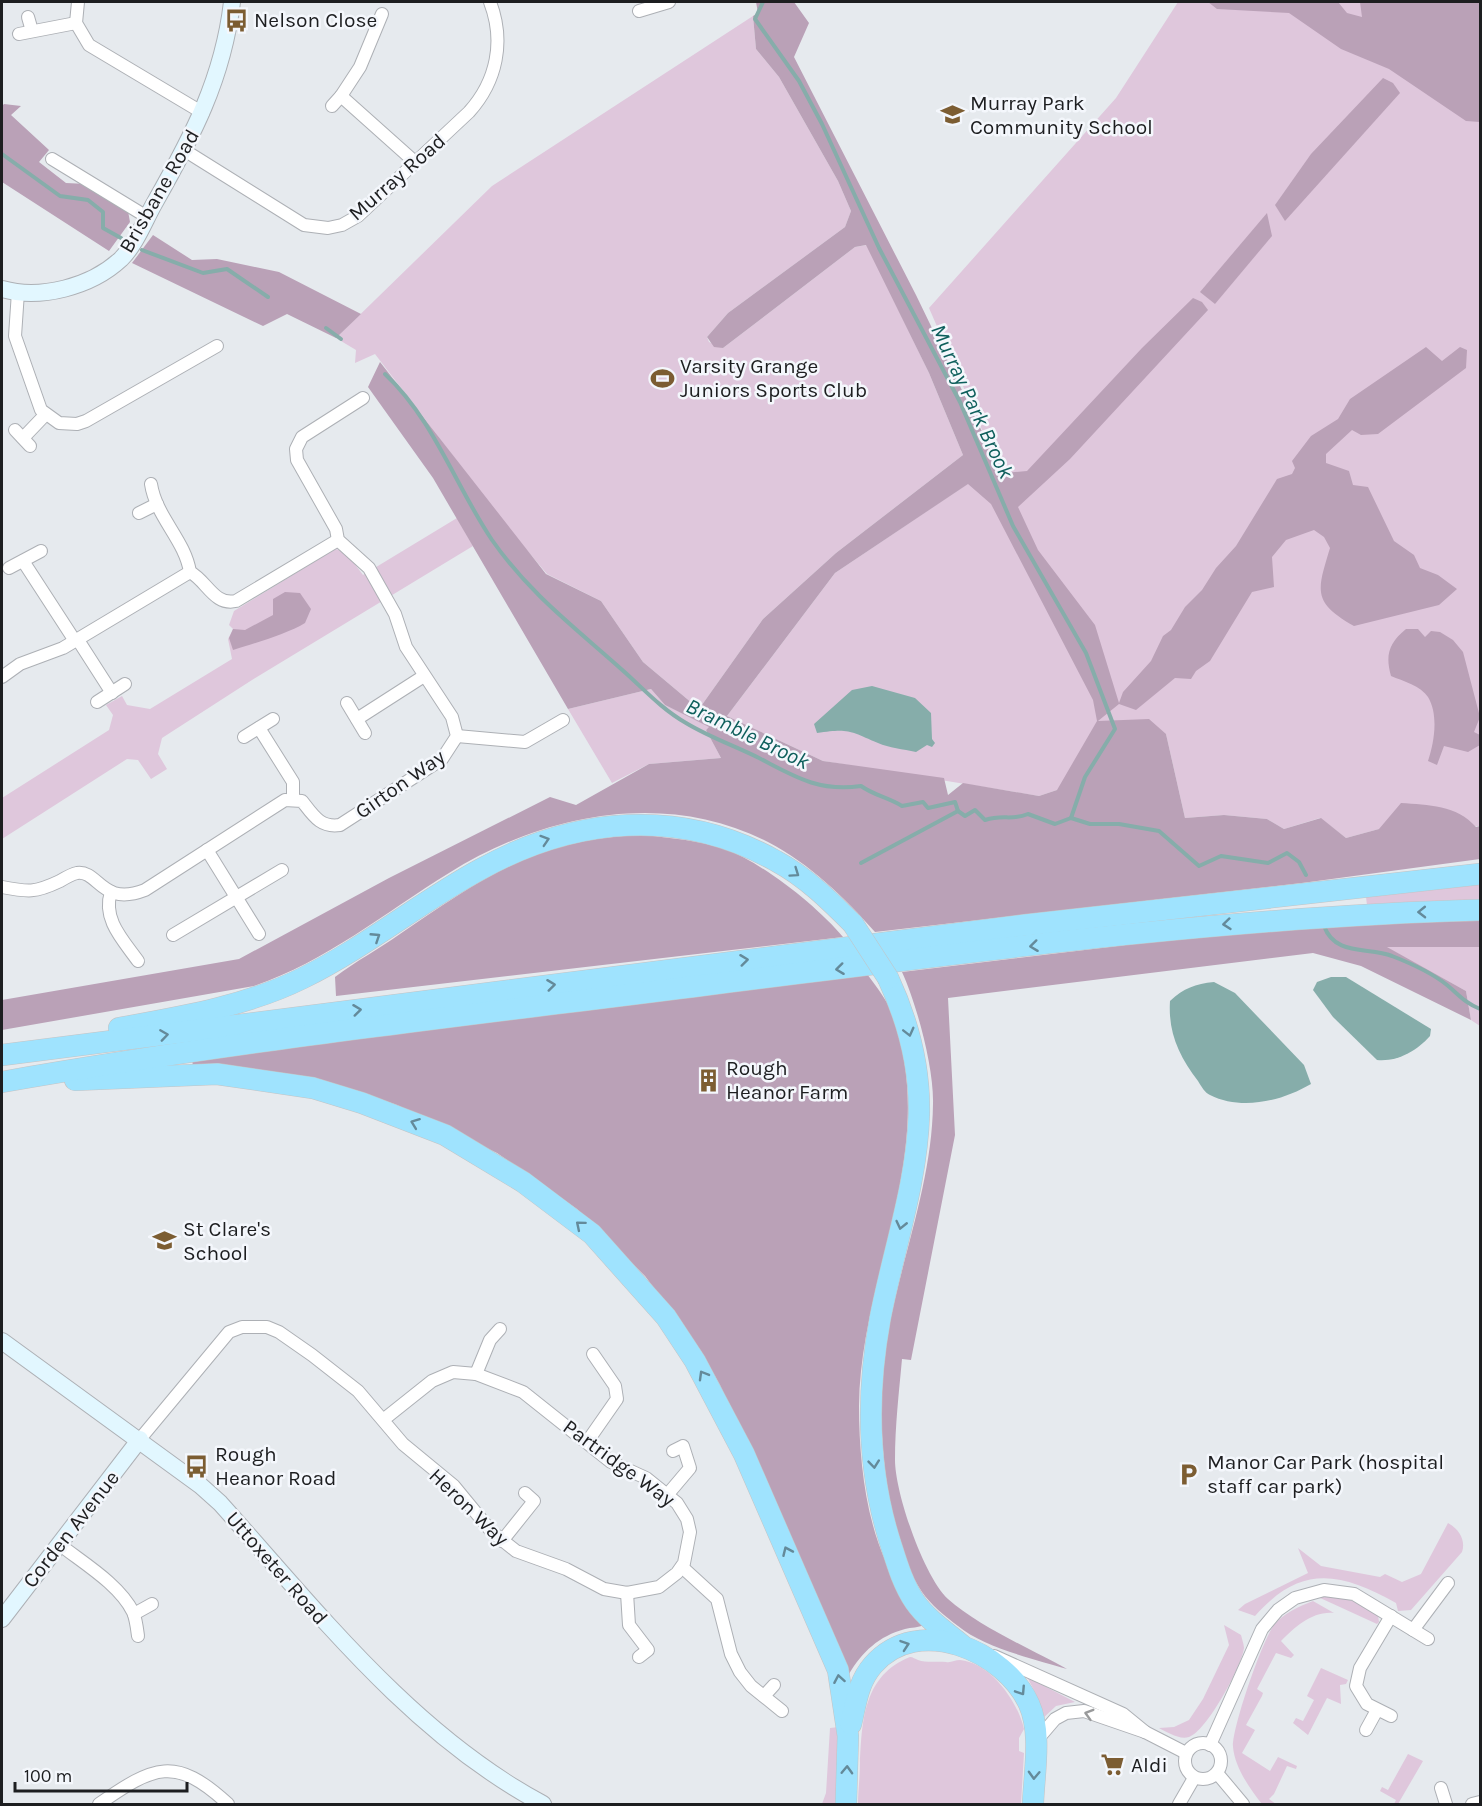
<svg xmlns="http://www.w3.org/2000/svg" width="1482" height="1806" font-family="Karla,sans-serif">
	<style>
		.green { fill: #dfc7dc }
		.forest { fill: #baa1b7; fill-rule: evenodd }
		.water { fill: #86adaa }
		.lines { fill: none; stroke-linecap: round; stroke-linejoin: round }
		.stream { stroke: #86adaa; stroke-width: 4 }
		.street-casing { stroke: #adb0b5; stroke-width: 14 }
		.secondary-casing { stroke: #adb0b5; stroke-width: 18 }
		.highway-casing { stroke: #c4c4c5; stroke-width: 22 }
		.street { stroke: #fff; stroke-width: 12 }
		.secondary { stroke: #e2f7ff; stroke-width: 16 }
		.highway { stroke: #9fe3fe; stroke-width: 21 }
		.highway-bridge-casing { stroke: #c4c4c5; stroke-width: 22; stroke-linecap: butt }
		.highway-bridge { stroke: #9fe3fe; stroke-width: 21 }
		.oneway { stroke: #648a9a }
		.oneway2 { stroke: #999a9b }
		.labels { text-anchor: middle; stroke-width: 5; stroke-linejoin: round; paint-order: stroke }
		.poi-label { font-size: 21px; fill: #1d1e20; stroke: #f4f7fc; text-anchor: start }
		.street-label { font-size: 21px; fill: #1d1e20; stroke: #f4f7fc }
		.water-label { font-size: 22px; font-style: italic; fill: #0e5f5c; stroke: #f4f7fc }
	</style>
	<rect width="100%" height="100%" fill="#e6eaee"/>
	<!-- green -->
	<g class="green">
		<path d="M1178 2H1414L1480 74V826L1379 829 1346 838 1320 818 1284 829 1267 819 1224 815 1185 818 1166 734 1057 790 1039 796 823 761 727 716 835 573 997 464 929 308 1116 98Z"/>
		<path d="M753 16 756 49 779 77 838 181 851 211 845 227 728 313 707 337 709 342 723 348 855 247 867 245 929 373 963 455 836 553 763 619 699 709 643 662 601 601 547 574 509 529 375 354 355 363 356 350 336 338 492 186Z"/>
		<path d="M457 518 473 546 252 680 162 738 158 754 167 769 151 779 138 760 127 759 2 839V798L109 730 113 715 106 705 122 696 127 705 150 709 232 659 228 639 233 629 229 625 234 611 335 549 345 551 363 575Z"/>
		<path d="M651 689 665 705 710 727 706 730 721 758 649 764 612 783 568 709Z"/>
		<path d="M1480 884V902L1367 905 1366 897Z"/>
		<path d="M1386 947H1480V1026L1471 1020 1466 991Z"/>
		<path d="M1448 1523C1459 1529 1466 1540 1462 1552L1411 1610 1398 1611 1396 1603C1340 1572 1301 1564 1255 1616L1238 1610 1245 1604 1308 1573 1298 1548 1321 1566 1380 1577 1385 1574 1402 1582 1421 1574Z"/>
		<path d="M1334 1596 1353 1601 1378 1615 1379 1622 1377 1624 1318 1597Z"/>
		<path d="M1313 1601 1334 1613C1312 1611 1295 1627 1281 1641L1294 1655 1291 1658 1276 1653 1257 1689 1263 1693 1262 1696 1246 1725 1255 1730 1242 1753 1270 1771 1278 1757 1297 1766 1296 1769 1287 1766 1274 1794 1269 1799 1276 1804H1262C1250 1789 1235 1768 1233 1747 1232 1728 1262 1641 1274 1625 1284 1613 1298 1607 1313 1601Z"/>
		<path d="M1224 1625 1241 1635C1242 1639 1244 1645 1244 1648 1242 1666 1206 1732 1189 1737 1179 1740 1167 1732 1159 1728L1174 1727 1189 1720 1203 1699 1229 1645Z"/>
		<path d="M910 1657C913 1657 915 1659 918 1660 926 1663 938 1661 946 1662 951 1663 955 1660 960 1660 991 1663 1018 1702 1024 1729L1019 1738V1751L1024 1753 1021 1804H858C858 1791 860 1777 860 1763 862 1720 864 1675 910 1657Z"/>
		<path d="M1321 1668 1348 1680 1346 1684 1340 1685 1341 1704 1327 1698 1308 1735 1293 1723 1296 1718 1303 1721 1314 1700 1307 1696Z"/>
		<path d="M1027 1677 1075 1702 1056 1706 1041 1720 1036 1694Z"/>
		<path d="M839 1727 836 1804H822L826 1793 830 1728Z"/>
		<path d="M1408 1754 1423 1761 1398 1804H1394L1396 1800 1380 1791 1382 1787 1388 1790Z"/>
	</g>
	<!-- forest -->
	<g class="forest">
		<path d="M756 2H794L809 23 794 57 916 295 1002 473 1027 471 1142 348 1193 298 1202 302 1208 310 1070 459 1018 507 1038 550 1095 625 1119 703 1123 692 1151 661 1163 636 1171 630 1185 607 1202 590 1216 568 1236 546 1277 479 1292 474 1295 468 1292 461 1311 436 1338 419 1350 399 1426 347 1442 361 1460 347 1467 350 1466 368 1378 434 1361 435 1352 430 1326 454V463L1349 471 1353 485 1368 487 1394 541 1414 555 1420 568 1438 575 1457 589 1439 605 1354 626C1312 602 1317 591 1330 548L1324 537 1314 530 1286 540 1272 557 1274 587 1252 592 1210 661 1196 671 1191 679 1175 678 1136 710 1119 704 1098 721 1149 719 1166 734 1185 818 1224 815 1267 819 1284 829 1321 818 1346 838 1379 829 1401 803C1428 805 1457 805 1476 827L1480 826V859L1302 883 875 932C844 897 810 864 768 842 665 789 543 814 449 873 384 913 327 961 254 986L2 1030V1000L239 959 389 878 550 797 576 805 649 764 721 758 706 730 709 727 665 705 651 689 568 709 433 478 368 387 380 362 546 574 601 601 643 662 699 709 763 619 836 553 963 455 929 373 866 245 855 247 723 348 714 347 707 337 728 313 845 227 851 211 838 181 779 77 756 49 753 16 758 13ZM968 484 991 504 1093 700 1097 721 1057 790 1039 796 963 783 948 795 944 778 823 761 727 716 835 573Z"/>
		<path d="M1208 2H1338L1347 13 1362 17 1360 2H1480V122L1466 121 1389 69 1341 49 1289 13 1217 9Z"/>
		<path d="M1383 78 1393 83 1400 93 1285 221 1275 205 1311 154Z"/>
		<path d="M4 104 21 106 11 115 49 150 39 162 66 183 87 184 128 211 130 222 109 251 2 182V106Z"/>
		<path d="M1267 213 1272 236 1215 304 1200 292Z"/>
		<path d="M153 235 192 260 217 259 279 272 361 314 336 338 287 314 263 326 132 263Z"/>
		<path d="M285 592 300 593 311 609 305 623C287 634 255 643 233 650L229 638 233 629 245 630 273 615V599Z"/>
		<path d="M1406 629H1418L1425 637 1431 631 1440 632 1453 640 1463 652 1480 717 1474 732 1480 735V745L1468 752 1444 746 1437 765 1428 761C1434 743 1439 715 1428 697 1421 686 1403 681 1391 676 1385 655 1389 643 1406 629Z"/>
		<path d="M643 835C670 838 698 840 725 849 763 863 817 906 843 937L336 996 335 977C356 961 379 949 400 934 484 877 537 838 643 835Z"/>
		<path d="M1480 921V947H1387L1466 991 1471 1020 1361 966 1313 953 948 998 955 1135 911 1360 902 1359C899 1392 895 1426 895 1460 895 1493 924 1577 948 1599 978 1626 1031 1649 1067 1669 1036 1660 983 1647 958 1626 946 1617 930 1604 922 1592 885 1537 876 1422 884 1357 895 1273 932 1190 933 1104 934 1068 917 1005 902 972L1217 934 1369 922Z"/>
		<path d="M867 974C877 987 887 1001 894 1016 900 1030 902 1045 904 1060 924 1178 860 1289 859 1406 859 1456 865 1516 886 1562 896 1584 911 1605 923 1625 919 1628 911 1627 905 1629 879 1636 862 1652 849 1674L784 1523 720 1385 701 1351 645 1276 577 1209 497 1153 397 1105 369 1095 193 1066 192 1060Z"/>
	</g>
	<!-- water -->
	<g class="water">
		<path d="M872 686 915 698 931 713 932 739 935 743 932 747 927 745 916 752C903 749 889 748 878 743 850 731 849 728 817 733L814 724 852 690Z"/>
		<path d="M1331 977H1346L1431 1029 1430 1036C1417 1051 1397 1062 1377 1060L1333 1017 1313 990 1317 982Z"/>
		<path d="M1214 982 1235 993 1304 1065 1311 1084C1282 1101 1242 1111 1210 1095 1205 1093 1201 1086 1198 1081 1179 1056 1168 1033 1170 1001 1184 988 1195 984 1214 982Z"/>
	</g>
	<g class="lines">
		<!-- stream -->
		<g class="stream">
			<path d="M763 2 755 19 799 81 822 124 879 248 960 402 1013 526 1086 653 1115 729 1085 777 1071 818"/>
			<path d="M2 154 60 196 88 200 103 212V228L121 238"/>
			<path d="M142 250 203 273 227 269 268 297"/>
			<path d="M326 328 341 339"/>
			<path d="M385 374C434 420 455 485 492 540 529 593 573 626 620 668 642 687 660 708 686 723 709 737 735 746 759 758 795 777 819 792 861 786 875 796 888 797 902 806L923 802 928 808 955 802 958 811 965 816 975 810 985 820C1004 814 1011 821 1028 814L1055 824 1071 818 1090 824H1119L1159 831 1199 866 1221 856 1268 863 1287 853 1299 862 1306 875"/>
			<path d="M861 863 958 811"/>
			<path d="M1324 926C1335 956 1367 947 1392 956 1410 963 1432 973 1447 985 1459 995 1465 1003 1480 1009"/>
		</g>
		<defs>
			<g id="street">
				<path d="M78 2 76 23 89 45 203 113"/>
				<path d="M639 11 669 2"/>
				<path d="M382 14 360 67 341 96 416 163"/>
				<path d="M28 17 32 31"/>
				<path d="M19 34 76 23"/>
				<path d="M332 106 341 96"/>
				<path d="M184 150 304 225 328 228 342 225 358 216 469 112C497 81 505 41 490 2"/>
				<path d="M52 159 147 217"/>
				<path d="M18 292 15 336 41 410 59 423 77 424 86 421 217 346"/>
				<path d="M15 430 30 446"/>
				<path d="M23 438 45 415"/>
				<path d="M151 484C156 517 185 540 190 572"/>
				<path d="M139 513 157 504"/>
				<path d="M23 561 75 641"/>
				<path d="M9 568 41 551"/>
				<path d="M78 640 112 693"/>
				<path d="M2 677 20 664 63 648 190 572C207 581 214 606 236 601L338 540"/>
				<path d="M97 702 125 684"/>
				<path d="M347 703 365 733"/>
				<path d="M357 719 424 676"/>
				<path d="M259 728 293 782V799"/>
				<path d="M457 736 525 742 563 720"/>
				<path d="M244 737 273 719"/>
				<path d="M207 850 259 934"/>
				<path d="M2 887C28 892 35 893 60 881 65 878 72 874 77 873 99 870 101 907 145 890L285 800 302 801C313 815 320 828 340 825L442 759 457 736 452 717 406 647 395 614 369 568 338 540 336 529 297 460 296 449 302 437 363 398"/>
				<path d="M111 892C102 919 123 940 138 961"/>
				<path d="M173 935 282 870"/>
				<path d="M476 1374 490 1340 500 1329"/>
				<path d="M140 1439 229 1332 242 1327H267L279 1332 312 1355 358 1391 403 1444 454 1486 491 1531 516 1551 566 1569 604 1589 627 1593 659 1587 677 1573 684 1563 690 1532 687 1519 677 1503 646 1478 611 1462 523 1392 476 1374 453 1372 432 1381 383 1420"/>
				<path d="M587 1442 617 1399 615 1386 593 1354"/>
				<path d="M668 1494 690 1468 683 1446 673 1451"/>
				<path d="M502 1541 534 1501 525 1493"/>
				<path d="M59 1544C83 1563 119 1584 133 1612 136 1619 137 1628 138 1636"/>
				<path d="M682 1567 717 1599 731 1654 740 1672 751 1686 782 1711"/>
				<path d="M627 1593 629 1625 648 1650 639 1657"/>
				<path d="M134 1614 152 1604"/>
				<path d="M1413 1630 1448 1583"/>
				<path d="M994 1656 1123 1714 1145 1732"/>
				<path d="M764 1696 774 1685"/>
				<path d="M1391 1716 1367 1704 1356 1686 1360 1668 1391 1616"/>
				<path d="M1366 1730 1377 1710"/>
				<path d="M1037 1740 1055 1719 1066 1713 1084 1711 1145 1732 1186 1753"/>
				<circle cx="1203" cy="1761" r="18"/>
				<path d="M1210 1745 1262 1629 1278 1610 1295 1598 1324 1590 1354 1594 1428 1639"/>
				<path d="M1217 1773 1243 1804"/>
				<path d="M1441 1788 1446 1804"/>
				<path d="M99 1804C154 1766 175 1755 228 1804"/>
				<path d="M1179 1804 1194 1778"/>
				<path d="M1472 1804 1480 1802"/>
			</g>
			<g id="secondary">
				<path d="M2 289C40 300 91 287 121 259 136 244 144 222 154 204 192 137 223 79 232 2"/>
				<path d="M2 1341 201 1486 220 1503C317 1611 413 1735 543 1804"/>
				<path d="M2 1619 140 1439"/>
			</g>
			<g id="highway">
				<path d="M888 978C908 1021 920 1066 919 1114 917 1184 893 1251 880 1319 866 1396 867 1473 892 1548 898 1567 904 1586 915 1602 927 1619 946 1632 962 1645"/>
				<path d="M119 1028C180 1017 247 1006 303 978 366 947 420 902 481 869 575 817 680 807 776 861 806 877 830 901 853 924"/>
				<path d="M2 1055 1025 925 1480 874"/>
				<path d="M75 1080 217 1074 313 1088 362 1103 445 1135 523 1182 592 1234 666 1317 695 1361 744 1454 838 1670 848 1736 846 1804"/>
				<path d="M2 1082C235 1041 471 1015 706 985 963 953 1221 917 1480 910"/>
				<path d="M851 1724C856 1703 858 1682 873 1665 918 1613 1005 1651 1029 1704 1042 1733 1034 1774 1033 1804"/>
			</g>
		</defs>
		<!-- street casing -->
		<use href="#street" class="street-casing"/>
		<!-- secondary casing -->
		<use href="#secondary" class="secondary-casing"/>
		<!-- highway casing -->
		<use href="#highway" class="highway-casing"/>
		<!-- street -->
		<use href="#street" class="street"/>
		<!-- secondary -->
		<use href="#secondary" class="secondary"/>
		<!-- highway -->
		<use href="#highway" class="highway"/>
		<defs>
			<path id="highway-bridge" d="M853 924 888 978"/>
		</defs>
		<!-- highway-bridge casing -->
		<use href="#highway-bridge" class="highway-bridge-casing"/>
		<!-- highway-bridge -->
		<use href="#highway-bridge" class="highway-bridge"/>
	</g>
	<!-- one-way arrows -->
	<defs><path id="oneway-chevron" d="M-2-3.5L2.5 0L-2 3.5" fill="none" stroke-width="1.6" stroke-linecap="round" stroke-linejoin="round" transform="scale(1.5)"/></defs>
	<g class="oneway">
		<use href="#oneway-chevron" transform="translate(545 840) rotate(-18)"/>
		<use href="#oneway-chevron" transform="translate(795 873) rotate(35)"/>
		<use href="#oneway-chevron" transform="translate(1422 912) rotate(179)"/>
		<use href="#oneway-chevron" transform="translate(1227 924) rotate(174)"/>
		<use href="#oneway-chevron" transform="translate(376 937) rotate(-33)"/>
		<use href="#oneway-chevron" transform="translate(1034 946) rotate(173)"/>
		<use href="#oneway-chevron" transform="translate(744 960) rotate(-7)"/>
		<use href="#oneway-chevron" transform="translate(840 969) rotate(173)"/>
		<use href="#oneway-chevron" transform="translate(551 985) rotate(-7)"/>
		<use href="#oneway-chevron" transform="translate(357 1010) rotate(-7)"/>
		<use href="#oneway-chevron" transform="translate(909 1032) rotate(76)"/>
		<use href="#oneway-chevron" transform="translate(164 1035) rotate(-8)"/>
		<use href="#oneway-chevron" transform="translate(415 1123) rotate(-159)"/>
		<use href="#oneway-chevron" transform="translate(580 1225) rotate(-140)"/>
		<use href="#oneway-chevron" transform="translate(901 1225) rotate(103)"/>
		<use href="#oneway-chevron" transform="translate(703 1375) rotate(-120)"/>
		<use href="#oneway-chevron" transform="translate(874 1464) rotate(84)"/>
		<use href="#oneway-chevron" transform="translate(787 1551) rotate(-114)"/>
		<use href="#oneway-chevron" transform="translate(905 1645) rotate(-19)"/>
		<use href="#oneway-chevron" transform="translate(839 1679) rotate(-100)"/>
		<use href="#oneway-chevron" transform="translate(1021 1691) rotate(57)"/>
		<use href="#oneway-chevron" transform="translate(847 1770) rotate(-88)"/>
		<use href="#oneway-chevron" transform="translate(1034 1775) rotate(92)"/>
	</g>
	<use class="oneway2" href="#oneway-chevron" transform="translate(1089 1714) rotate(-164)"/>
	<!-- icons -->
	<defs>
		<symbol id="bus-bare" viewBox="-9 -9 18 18"><path d="M-5-6H5V4H4V6H2V4H-2V6H-4V4H-5ZM-3.5-4V0h7V-4ZM-3.5 1.2v1.5H-2V1.2ZM2 1.2v1.5H3.5V1.2Z" fill="#7c5d32" stroke="#f4f7fc" stroke-width="2.5" paint-order="stroke"/></symbol>
		<symbol id="school-bare" viewBox="-9 -9 18 18"><path d="M0-5L7-2L0 1L-7-2ZM-4 1L0 2.5L4 1V4Q0 6-4 4Z" fill="#7c5d32" stroke="#f4f7fc" stroke-width="2.5" paint-order="stroke"/></symbol>
		<symbol id="stadium-bare" viewBox="-9 -9 18 18"><path d="M0-5a6.5 5 0 1 0 0 10a6.5 5 0 1 0 0-10ZM-3.5-1.8h7v3.6h-7Z" fill="#7c5d32" stroke="#f4f7fc" stroke-width="2.5" paint-order="stroke"/></symbol>
		<symbol id="building-bare" viewBox="-9 -9 18 18"><path d="M-4-6H4V6H1V3H-1V6H-4ZM-2.5-4.3h1.7v1.8h-1.7ZM.8-4.3h1.7v1.8H.8ZM-2.5-1h1.7V.8h-1.7ZM.8-1h1.7V.8H.8Z" fill="#7c5d32" stroke="#f4f7fc" stroke-width="2.5" paint-order="stroke"/></symbol>
		<symbol id="parking-bare" viewBox="-9 -9 18 18"><path d="M-3.5-5.5H1a3.5 3.5 0 0 1 0 7H-1V5.5H-3.5ZM-1-3.4V-.6H.8a1.4 1.4 0 0 0 0-2.8Z" fill="#7c5d32" stroke="#f4f7fc" stroke-width="2.5" paint-order="stroke"/></symbol>
		<symbol id="supermarket-bare" viewBox="-9 -9 18 18"><path d="M-6-5.5h2.5l.6 2H6L4.5 2H-2.5L-4.4-4H-6ZM-1.5 3.2a1.3 1.3 0 1 0 .1 0ZM3 3.2a1.3 1.3 0 1 0 .1 0Z" fill="#7c5d32" stroke="#f4f7fc" stroke-width="2.5" paint-order="stroke"/></symbol>
	</defs>
	<g fill-rule="evenodd">
		<use href="#bus-bare" x="220" y="4" width="33" height="33"/>
		<use href="#school-bare" x="936" y="98" width="33" height="33"/>
		<use href="#stadium-bare" x="646" y="362" width="33" height="33"/>
		<use href="#building-bare" x="692" y="1064" width="33" height="33"/>
		<use href="#school-bare" x="148" y="1224" width="33" height="33"/>
		<use href="#bus-bare" x="180" y="1450" width="33" height="33"/>
		<use href="#parking-bare" x="1172" y="1458" width="33" height="33"/>
		<use href="#supermarket-bare" x="1096" y="1748" width="33" height="33"/>
	</g>
	<g class="labels">
		<!-- poi labels -->
		<g class="poi-label">
			<text x="254" y="27">Nelson Close</text>
			<text x="970" y="110">Murray Park<tspan x="970" dy="24">Community School</tspan></text>
			<text x="680" y="373">Varsity Grange<tspan x="680" dy="24">Juniors Sports Club</tspan></text>
			<text x="726" y="1075">Rough<tspan x="726" dy="24">Heanor Farm</tspan></text>
			<text x="183" y="1236">St Clare's<tspan x="183" dy="24">School</tspan></text>
			<text x="215" y="1461">Rough<tspan x="215" dy="24">Heanor Road</tspan></text>
			<text x="1207" y="1469">Manor Car Park (hospital<tspan x="1207" dy="24">staff car park)</tspan></text>
			<text x="1131" y="1772">Aldi</text>
		</g>
		<!-- street labels -->
		<g class="street-label">
			<text transform="translate(397 177) rotate(-41)" y="7">Murray Road</text>
			<text transform="translate(159 191) rotate(-60)" y="7">Brisbane Road</text>
			<text transform="translate(400 784) rotate(-35)" y="7">Girton Way</text>
			<text transform="translate(619 1463) rotate(36)" y="7">Partridge Way</text>
			<text transform="translate(469 1507) rotate(44)" y="7">Heron Way</text>
			<text transform="translate(71 1529) rotate(-52)" y="7">Corden Avenue</text>
			<text transform="translate(277 1568) rotate(49)" y="7">Uttoxeter Road</text>
		</g>
		<!-- water labels -->
		<g class="water-label">
			<text transform="translate(973 401) rotate(65)" y="8">Murray Park Brook</text>
			<text transform="translate(748 733) rotate(26)" y="8">Bramble Brook</text>
		</g>
	</g>
	<!-- border -->
	<rect width="1482" height="1806" fill="none" stroke="#1d1e20" stroke-width="6"/>
	<!-- scale -->
	<path d="M15 1782v9h172v-9" fill="none" stroke="#1d1e20" stroke-width="3"/>
	<text x="24" y="1782" font-size="18" fill="#1d1e20" stroke="#f4f7fc" stroke-width="4.5" paint-order="stroke">100 m</text>
</svg>
